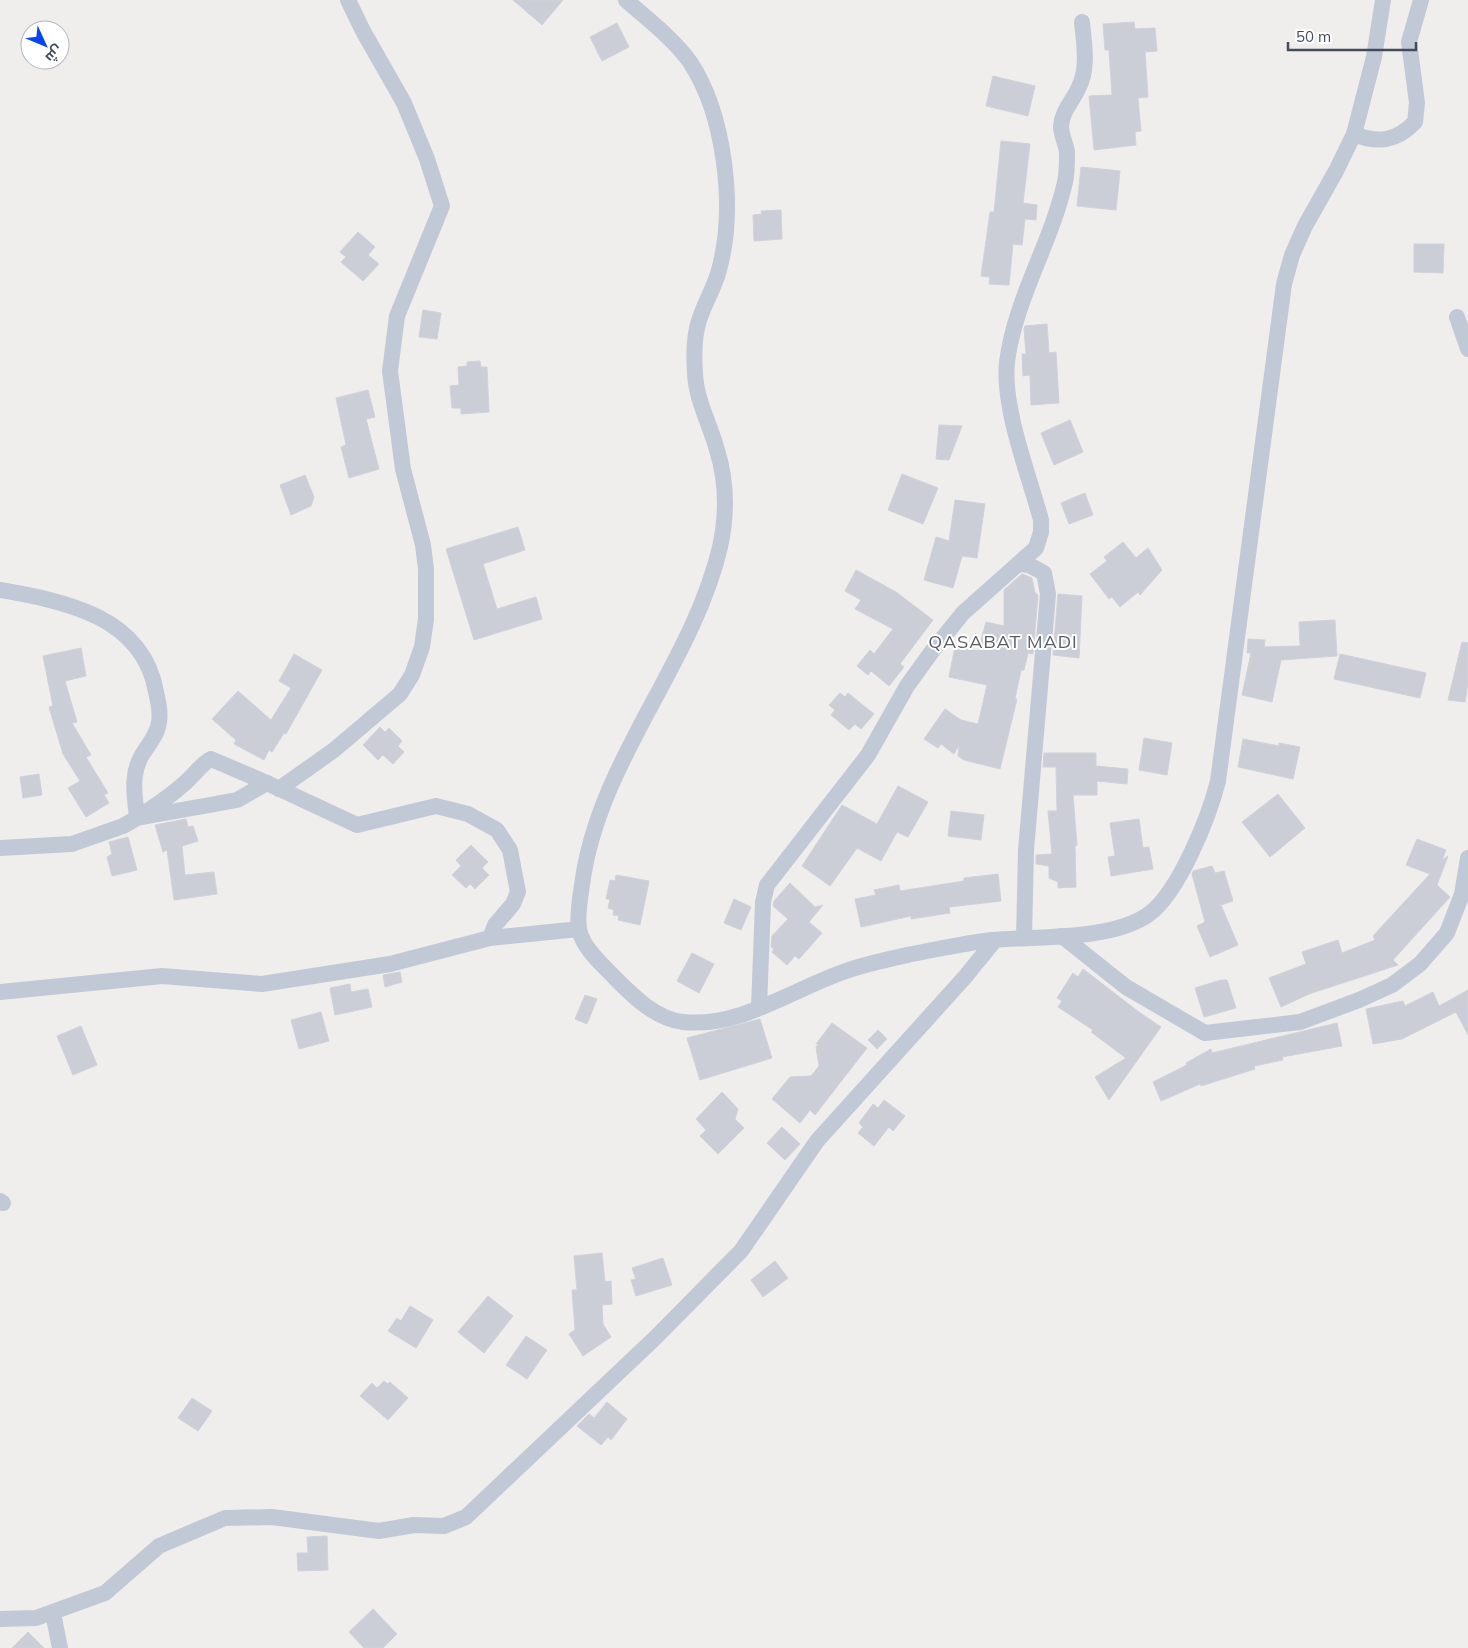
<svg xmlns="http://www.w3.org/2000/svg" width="1468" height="1648" font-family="Mulish,Cairo,sans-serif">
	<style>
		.building { fill: #cbced6; stroke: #d0d1da }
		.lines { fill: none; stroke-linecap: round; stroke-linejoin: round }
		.street { stroke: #c2c9d6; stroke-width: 16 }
		.labels { text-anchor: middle; stroke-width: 4; stroke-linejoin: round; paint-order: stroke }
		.quarter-label { font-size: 18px; letter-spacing: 1px; fill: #595c63; stroke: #fff }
	</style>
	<rect width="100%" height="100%" fill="#f0eded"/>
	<!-- building -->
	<g class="building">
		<path d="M513 0H563L542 25Z"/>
		<path d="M1134 22 1135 29 1155 28 1157 51 1145 52 1148 97 1138 98 1141 131 1135 132 1136 145 1094 150 1089 96 1112 95 1109 50H1105L1103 24Z"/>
		<path d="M617 23 629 47 602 61 590 37Z"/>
		<path d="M993 76 1035 86 1028 116 986 106Z"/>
		<path d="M1001 141 1030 144 1023 203 1037 205 1036 220 1025 219 1022 245 1013 244 1009 285 989 284 990 277 981 276 990 212H994Z"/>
		<path d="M1081 167 1120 171 1116 210 1077 206Z"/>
		<path d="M781 210 782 239 754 241 753 215 762 214 761 211Z"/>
		<path d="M358 232 375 247 368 255 379 264 363 281 341 262 346 257 340 252Z"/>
		<path d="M1414 244H1444L1443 273 1414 272Z"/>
		<path d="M423 310 441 313 437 339 419 337Z"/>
		<path d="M1047 324 1049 353 1056 352 1059 403 1031 405 1030 375 1023 376 1022 354H1026L1024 329 1025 326Z"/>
		<path d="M480 361 481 367H487L489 412 461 414V408H452L450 386 459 385 458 367 467 366V362Z"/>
		<path d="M368 390 375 417 366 419 379 469 349 478 341 447 346 445 336 398Z"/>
		<path d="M1070 420 1083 452 1054 465 1041 433Z"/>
		<path d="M939 425 962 426 949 460 936 459Z"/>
		<path d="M902 474 938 488 923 524 888 510Z"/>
		<path d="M305 475 314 497 311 506 291 515 280 485Z"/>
		<path d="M1085 493 1093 515 1069 524 1061 503Z"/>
		<path d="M955 500 985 504 977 558 962 556 953 588 924 580 936 537 949 541Z"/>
		<path d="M518 527 525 550 483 564 497 609 536 597 542 619 474 640 446 549Z"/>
		<path d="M1123 542 1136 558 1148 548 1162 570 1140 595 1138 592 1120 607 1112 597 1109 599 1090 574 1107 561 1104 557Z"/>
		<path d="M856 570 896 592 933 620 900 664 904 667 889 686 871 671 868 675 857 666 870 650 874 654 893 629 855 609 861 600 845 591Z"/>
		<path d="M1022 574 1032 578 1035 593 1038 595 1033 654 1028 653 1024 670H1021L1015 699H1017L1000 769 964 760 958 756 959 745 954 754 941 744 938 748 924 739 945 709 961 720 978 724 987 685 949 677 955 646 978 651 986 622 1004 626V590Z"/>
		<path d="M1058 594 1082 596 1079 658 1053 655Z"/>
		<path d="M1335 620 1337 656 1281 660 1272 702 1242 695 1251 653H1247L1248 639 1265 640 1264 647 1300 646 1299 622Z"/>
		<path d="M1462 642 1468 643V683L1465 702 1448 700Z"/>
		<path d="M81 648 86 676 65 681 77 722 72 723 91 755 86 757 108 793 104 795 109 803 86 817 68 788 80 781 63 754 49 707 53 706 43 656Z"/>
		<path d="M294 654 322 670 286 734 284 733 272 752 269 750 264 760 234 744 236 740 212 719 238 691 271 720 291 688 279 681Z"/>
		<path d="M1340 654 1426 673 1420 698 1334 679Z"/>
		<path d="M840 693 845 697 848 693 874 714 861 729 855 724 849 730 831 715 835 710 829 705Z"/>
		<path d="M380 727 385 732 389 728 402 741 398 746 404 752 393 764 383 755 378 760 363 745Z"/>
		<path d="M1144 738 1172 743 1167 775 1139 770Z"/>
		<path d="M1243 739 1279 746V743L1300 747 1293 779 1238 767Z"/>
		<path d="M1044 753H1096V766L1128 769 1127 784 1097 781V795H1073L1077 845 1075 846 1076 887 1058 888V882L1049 878V866L1036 864V855L1052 854 1048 811H1057L1056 767H1043Z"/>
		<path d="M39 774 42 795 23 798 20 777Z"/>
		<path d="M898 786 928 802 908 837 897 832 881 861 857 848 830 886 802 866 842 805 877 824Z"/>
		<path d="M1278 794 1305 828 1270 857 1242 822Z"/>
		<path d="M951 811 984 815 981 840 948 836Z"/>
		<path d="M186 819 188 827 193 826 198 841 182 846 185 875 214 872 217 894 174 900 167 850 163 852 155 825Z"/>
		<path d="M1139 819 1143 848 1149 847 1153 869 1111 876 1108 857 1115 856 1110 823Z"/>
		<path d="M128 837 137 870 112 876 107 857 112 854 109 842Z"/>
		<path d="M1417 839 1446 850 1442 860 1448 856 1437 885 1450 897 1393 960 1398 965 1309 994 1281 1007 1269 978 1306 964 1302 952 1338 940 1342 953 1375 940 1373 936 1430 874 1406 865Z"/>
		<path d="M471 845 488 862 482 868 489 875 475 889 470 884 466 888 452 875 461 866 456 860Z"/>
		<path d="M1212 866 1215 873 1224 871 1233 901 1221 905 1238 945 1210 957 1197 926 1205 922 1192 874 1193 871Z"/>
		<path d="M998 874 1001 901 949 907 950 913 911 919V916L861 927 855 899 876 895 874 890 899 885 900 891 964 881V878Z"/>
		<path d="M616 875 649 881 640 925 618 920 619 916 613 915 614 910 608 908 610 899H606L610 880 615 881Z"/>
		<path d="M790 883 815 907 823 905 809 922 822 933 799 959 795 956 787 965 772 952 774 949 771 947 772 936 788 919 773 906 774 901Z"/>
		<path d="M734 899 751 907 741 930 724 923Z"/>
		<path d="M692 953 714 964 699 993 677 981Z"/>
		<path d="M1083 969 1139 1012 1161 1027 1109 1100 1095 1077 1126 1058 1091 1032 1093 1030 1058 1007 1062 1001 1057 998 1073 973 1078 977Z"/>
		<path d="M400 972 402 982 385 987 383 975Z"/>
		<path d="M1221 980H1227L1236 1008 1204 1017 1195 988Z"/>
		<path d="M350 984 351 992 368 989 372 1007 335 1015 330 988Z"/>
		<path d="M1468 990V1035L1456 1012 1402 1039 1373 1044 1366 1009 1403 1001 1405 1006 1433 992 1439 1006Z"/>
		<path d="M585 995 597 999 587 1024 575 1019Z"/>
		<path d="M321 1012 329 1041 299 1049 291 1020Z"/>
		<path d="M760 1019 772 1058 700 1080 687 1038Z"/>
		<path d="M832 1023 867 1048 815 1115 810 1110 800 1123 772 1099 790 1077 811 1076 819 1066 816 1047 819 1044H816Z"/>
		<path d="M1337 1023 1342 1046 1282 1057 1283 1060 1254 1066 1255 1069 1201 1086 1200 1084 1161 1101 1153 1082 1187 1065 1186 1063 1211 1049 1212 1053Z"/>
		<path d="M81 1026 97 1065 73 1075 57 1036Z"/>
		<path d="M878 1030 887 1039 877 1049 868 1040Z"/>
		<path d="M722 1092 738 1109 735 1119 744 1128 718 1154 700 1136 706 1130 696 1119Z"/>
		<path d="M884 1100 905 1116 893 1131 889 1127 874 1146 858 1133 863 1127 859 1123 873 1104 878 1108Z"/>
		<path d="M782 1127 800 1144 785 1160 767 1143Z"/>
		<path d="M602 1253 605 1282 611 1281 612 1304 602 1305 603 1324 611 1337 583 1356 569 1334 575 1330 572 1290H577L574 1256Z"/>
		<path d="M663 1258 672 1285 636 1296 631 1280 636 1279 632 1268Z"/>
		<path d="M775 1261 788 1278 763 1297 751 1280Z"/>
		<path d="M488 1296 513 1316 484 1353 458 1332Z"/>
		<path d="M410 1306 433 1320 416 1348 388 1331 397 1318 401 1321Z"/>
		<path d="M526 1336 547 1350 527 1379 506 1365Z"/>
		<path d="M384 1381 388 1384 390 1382 408 1398 388 1420 360 1396 372 1383 377 1388Z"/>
		<path d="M192 1398 212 1411 198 1431 178 1418Z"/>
		<path d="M607 1402 627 1419 611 1440 608 1437 601 1445 577 1426 589 1414 594 1418Z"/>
		<path d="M327 1536 328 1570 298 1571 297 1553H308L307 1537Z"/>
		<path d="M373 1609 397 1634 383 1648H364L349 1632Z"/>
		<path d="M28 1632 44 1648H12Z"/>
	</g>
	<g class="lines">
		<!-- street -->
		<g class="street">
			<path d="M626 0C647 19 673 38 690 62 725 115 736 208 719 270 714 290 701 308 697 328 694 342 694 359 695 373 696 400 710 424 717 450 727 482 727 515 720 547 692 666 598 761 582 885 580 898 577 916 579 929 583 949 603 965 616 979 634 997 656 1019 683 1022 739 1028 792 990 843 972 865 964 889 959 912 954 939 949 965 943 992 940 1036 936 1112 941 1149 914 1179 892 1209 817 1218 781L1284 284 1292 255 1305 226 1336 171 1354 134 1374 57 1383 0"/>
			<path d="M1354 134C1378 144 1397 141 1415 122L1417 103 1409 42 1421 0"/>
			<path d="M1457 317 1468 349"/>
			<path d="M1019 564 1029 565 1044 573 1048 594 1026 850 1024 938"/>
			<path d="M0 590C64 601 143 616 156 692 158 701 161 712 159 722 158 734 148 745 142 755 130 775 135 797 137 818 155 806 173 795 188 780 197 772 200 765 211 759L267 783"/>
			<path d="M279 789 334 750 400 694 412 675 422 647 426 619V569L423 545 403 469 390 371 397 316 442 206 427 159 404 103 363 31 348 0"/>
			<path d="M0 848 72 844 123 826 137 818 237 800 267 783 357 825 436 806 468 814 497 830 510 850 518 892 513 904 495 925 490 938"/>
			<path d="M1062 936 1126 987 1205 1033 1300 1022 1359 1000 1392 985 1420 964 1447 933 1462 894 1468 858"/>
			<path d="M0 992 162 976 262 984 390 964 490 938 579 929"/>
			<path d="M759 1007 763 902 767 885 868 755 907 686 933 650 963 613 1036 548 1041 532V520C1029 475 1002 407 1007 362 1015 299 1051 244 1065 182 1067 174 1067 161 1067 152 1066 144 1061 135 1061 126 1062 111 1072 102 1078 89 1089 69 1084 44 1082 22"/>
			<path d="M0 1201 3 1203"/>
			<path d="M53 1613 60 1648"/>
			<path d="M0 1619 36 1618 105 1593 159 1546 225 1518 272 1517 379 1531 414 1525 444 1526 466 1517 655 1338 741 1251 817 1141 965 977 995 940"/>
		</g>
	</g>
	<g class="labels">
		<!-- quarter labels -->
		<g class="quarter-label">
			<text x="1003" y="648">QASABAT MADI</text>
		</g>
	</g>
	<!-- north arrow -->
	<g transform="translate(45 45) rotate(134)"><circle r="24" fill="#ffffff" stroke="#b4b7be"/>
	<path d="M0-4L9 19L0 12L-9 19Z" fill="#0945ee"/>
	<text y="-8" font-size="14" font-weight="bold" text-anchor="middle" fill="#444c5c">ش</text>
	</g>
	<!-- scale -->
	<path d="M1288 42v8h128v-8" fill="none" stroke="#444c5c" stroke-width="2.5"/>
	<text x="1296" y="42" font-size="15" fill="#444c5c" stroke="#ffffff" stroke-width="4" paint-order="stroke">50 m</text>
</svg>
